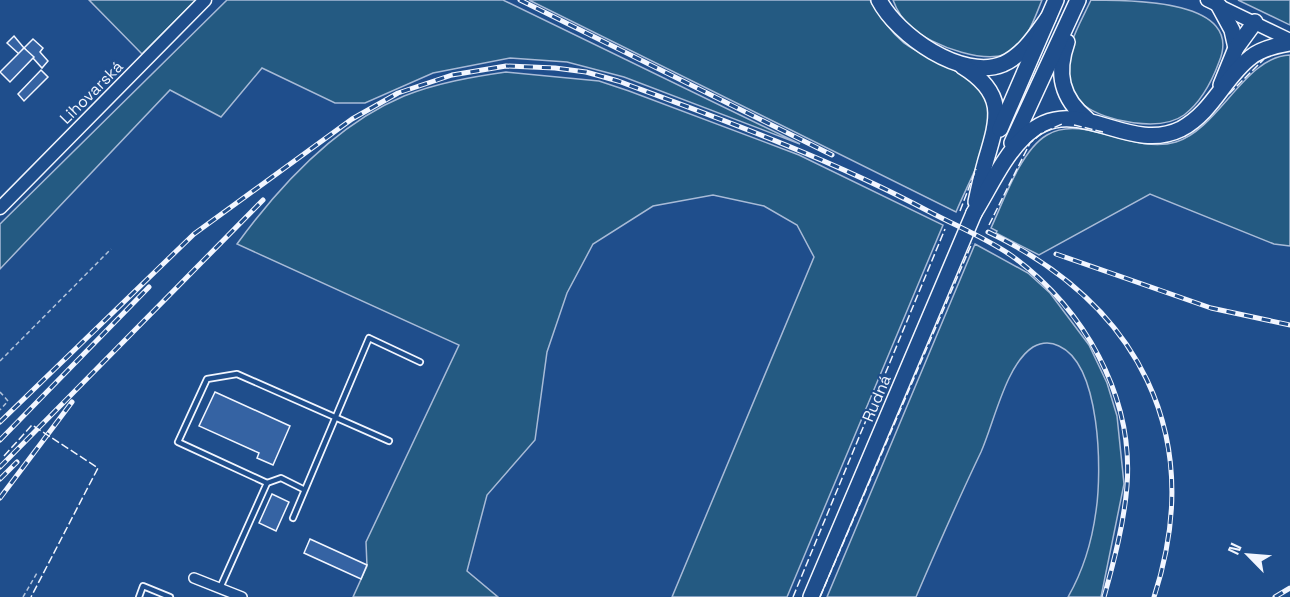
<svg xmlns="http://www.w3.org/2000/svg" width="1290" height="597" font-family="'Space Grotesk',sans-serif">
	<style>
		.green { fill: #245a82; stroke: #a8bbd7; stroke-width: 1.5 }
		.building { fill: #3563a3; stroke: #f2f6ff; stroke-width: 1.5 }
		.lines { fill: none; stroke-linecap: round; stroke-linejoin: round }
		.service-casing { stroke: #f2f6ff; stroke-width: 8 }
		.minor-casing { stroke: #f2f6ff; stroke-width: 12 }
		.tertiary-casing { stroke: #f2f6ff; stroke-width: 15 }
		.primary-casing { stroke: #f2f6ff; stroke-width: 18 }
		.trunk-casing { stroke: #f2f6ff; stroke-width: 18 }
		.path { stroke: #b3c4dc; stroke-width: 1.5; stroke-dasharray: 4.5 3; stroke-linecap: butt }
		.service { stroke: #1f4e8c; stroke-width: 4.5 }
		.minor { stroke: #1f4e8c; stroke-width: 9 }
		.tertiary { stroke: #1f4e8c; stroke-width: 12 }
		.primary { stroke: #1f4e8c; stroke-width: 15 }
		.trunk { stroke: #1f4e8c; stroke-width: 15 }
		.rail-casing { stroke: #f2f6ff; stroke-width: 5 }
		.rail { stroke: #1f4e8c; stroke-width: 3; stroke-dasharray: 9; stroke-linecap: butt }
		.fence { stroke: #f2f6ff; stroke-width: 1.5; stroke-dasharray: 8 3; stroke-linecap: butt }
		.labels { text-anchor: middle; stroke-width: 4.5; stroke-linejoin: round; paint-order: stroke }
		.street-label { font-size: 16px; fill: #f2f6ff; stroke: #1f4e8c }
	</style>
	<rect width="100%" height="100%" fill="#1f4e8c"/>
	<!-- green -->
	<g class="green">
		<path d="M89 0H196L142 54Z"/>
		<path d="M227 0H503L800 144 624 77 567 62 510 58 433 73 365 103H335L262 68 221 117 170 90 0 269V224Z"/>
		<path d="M529 0H870C880 17 889 30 904 43 937 68 1001 76 989 130 983 157 967 186 956 212Z"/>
		<path d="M893 0H1042C1035 17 1029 36 1015 49 992 69 930 45 911 27 902 19 897 11 893 0Z"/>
		<path d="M1091 0C1134 0 1245 0 1219 62 1212 81 1200 103 1184 115 1161 132 1105 122 1084 105 1076 99 1071 86 1069 77 1063 49 1080 24 1091 0Z"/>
		<path d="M1238 0H1290V25Z"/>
		<path d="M1290 55V246L1274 244 1150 194 1039 255 996 233 997 231 991 228C1004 200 1021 150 1047 135 1084 113 1132 155 1176 142 1219 129 1245 56 1290 55Z"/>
		<path d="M506 72 599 81 629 91 799 155 943 225 787 597H672L814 257 797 225 764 206 713 195 653 206 593 244 567 293 547 352 535 440 487 495 467 571 498 597H353L367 566 366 542 459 345 237 244C280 185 335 125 404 96 437 83 471 77 506 72Z"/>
		<path d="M975 244 1028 273 1050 293 1089 345 1107 383 1117 416 1124 484 1101 597H1068C1083 571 1092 541 1096 511 1102 472 1101 365 1059 346 1051 342 1042 342 1033 347 1006 364 994 423 981 452 958 500 937 548 916 597H827Z"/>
	</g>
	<!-- building -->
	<g class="building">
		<path d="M14 36 24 48 19 54 7 43Z"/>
		<path d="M33 39 43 48 40 52 48 61 42 68 24 48Z"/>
		<path d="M24 48 34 57 10 82 0 72Z"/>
		<path d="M41 70 48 77 24 101 18 94Z"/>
		<path d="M215 392 290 426 273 465 257 458 259 453 199 426Z"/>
		<path d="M272 494 289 502 276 531 259 523Z"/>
		<path d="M310 539 367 565 361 579 304 553Z"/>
	</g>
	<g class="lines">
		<defs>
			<g id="service">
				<path d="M267 483 281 478 303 489"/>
				<path d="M293 518 369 338 420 362"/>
				<path d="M220 588 267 483 178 442 207 379 237 374 389 441"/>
				<path d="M139 597 143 586 170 597"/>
			</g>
			<path id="minor" d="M194 578 242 597"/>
			<g id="tertiary">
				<path d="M1207 0 1290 40"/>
				<path d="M0 208 205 0"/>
			</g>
			<path id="primary" d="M811 597 974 213"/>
			<g id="trunk">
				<path d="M879 0C897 35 962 81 1003 64 1023 55 1035 36 1048 18"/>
				<path d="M1219 6 1232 30 1236 48"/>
				<path d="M1067 42C1056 73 1061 98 1087 119"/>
				<path d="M962 66C1006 93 999 117 986 160 982 174 979 188 976 202"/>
				<path d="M1221 85 1236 48 1255 22"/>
				<path d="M1000 129 1056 0"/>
				<path d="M1012 143 1078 0"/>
				<path d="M974 213C989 189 1003 157 1024 137 1075 88 1126 156 1181 129 1213 112 1225 76 1251 57 1261 49 1278 45 1290 43"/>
			</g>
		</defs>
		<!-- service casing -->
		<use href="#service" class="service-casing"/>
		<!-- minor casing -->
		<use href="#minor" class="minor-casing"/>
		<!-- tertiary casing -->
		<use href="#tertiary" class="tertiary-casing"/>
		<!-- primary casing -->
		<use href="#primary" class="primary-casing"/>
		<!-- trunk casing -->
		<use href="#trunk" class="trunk-casing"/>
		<!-- path -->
		<g class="path">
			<path d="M0 361 111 249"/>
			<path d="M0 392 8 401 0 410"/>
			<path d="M23 597 37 573"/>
		</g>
		<!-- service -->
		<use href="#service" class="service"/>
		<!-- minor -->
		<use href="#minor" class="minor"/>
		<!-- tertiary -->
		<use href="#tertiary" class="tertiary"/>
		<!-- primary -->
		<use href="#primary" class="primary"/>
		<!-- trunk -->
		<use href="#trunk" class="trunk"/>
		<defs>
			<g id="rail">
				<path d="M520 0 832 155"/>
				<path d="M988 232C1138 304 1207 434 1154 597"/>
				<path d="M1056 254 1211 308 1290 325"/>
				<path d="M0 422 194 234 352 119 398 93 452 75 506 66 555 68 586 72 618 81C723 120 829 158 928 211 956 226 986 238 1012 256 1083 308 1134 395 1127 486 1124 523 1114 561 1104 597"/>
				<path d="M0 440 149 287"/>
				<path d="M0 467 263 200"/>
				<path d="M0 479 17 462"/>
				<path d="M0 498 72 402"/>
				<path d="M1275 597 1290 588"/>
			</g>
		</defs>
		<!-- rail casing -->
		<use href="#rail" class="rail-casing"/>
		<!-- rail -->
		<use href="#rail" class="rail"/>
		<!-- fence -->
		<g class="fence">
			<path d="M1229 94 1264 59"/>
			<path d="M1074 125 1103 132"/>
			<path d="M960 211 976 169"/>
			<path d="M989 225 1030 143 1042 133 1062 124"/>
			<path d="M4 456 32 425 98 468 31 597"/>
			<path d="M793 597 945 229"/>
			<path d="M820 597 972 243"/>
		</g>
	</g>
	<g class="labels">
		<!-- street labels -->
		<g class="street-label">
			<text transform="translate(91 92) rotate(-45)" y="6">Lihovarská</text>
			<text transform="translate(876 398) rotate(-67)" y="6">Rudná</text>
		</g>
	</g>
	<!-- north arrow -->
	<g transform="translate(1248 555) rotate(295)" stroke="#1f4e8c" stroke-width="4.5" paint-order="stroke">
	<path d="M0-4.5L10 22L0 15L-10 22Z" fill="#f2f6ff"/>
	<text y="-9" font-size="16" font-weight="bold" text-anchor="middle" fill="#f2f6ff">N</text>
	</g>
</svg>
